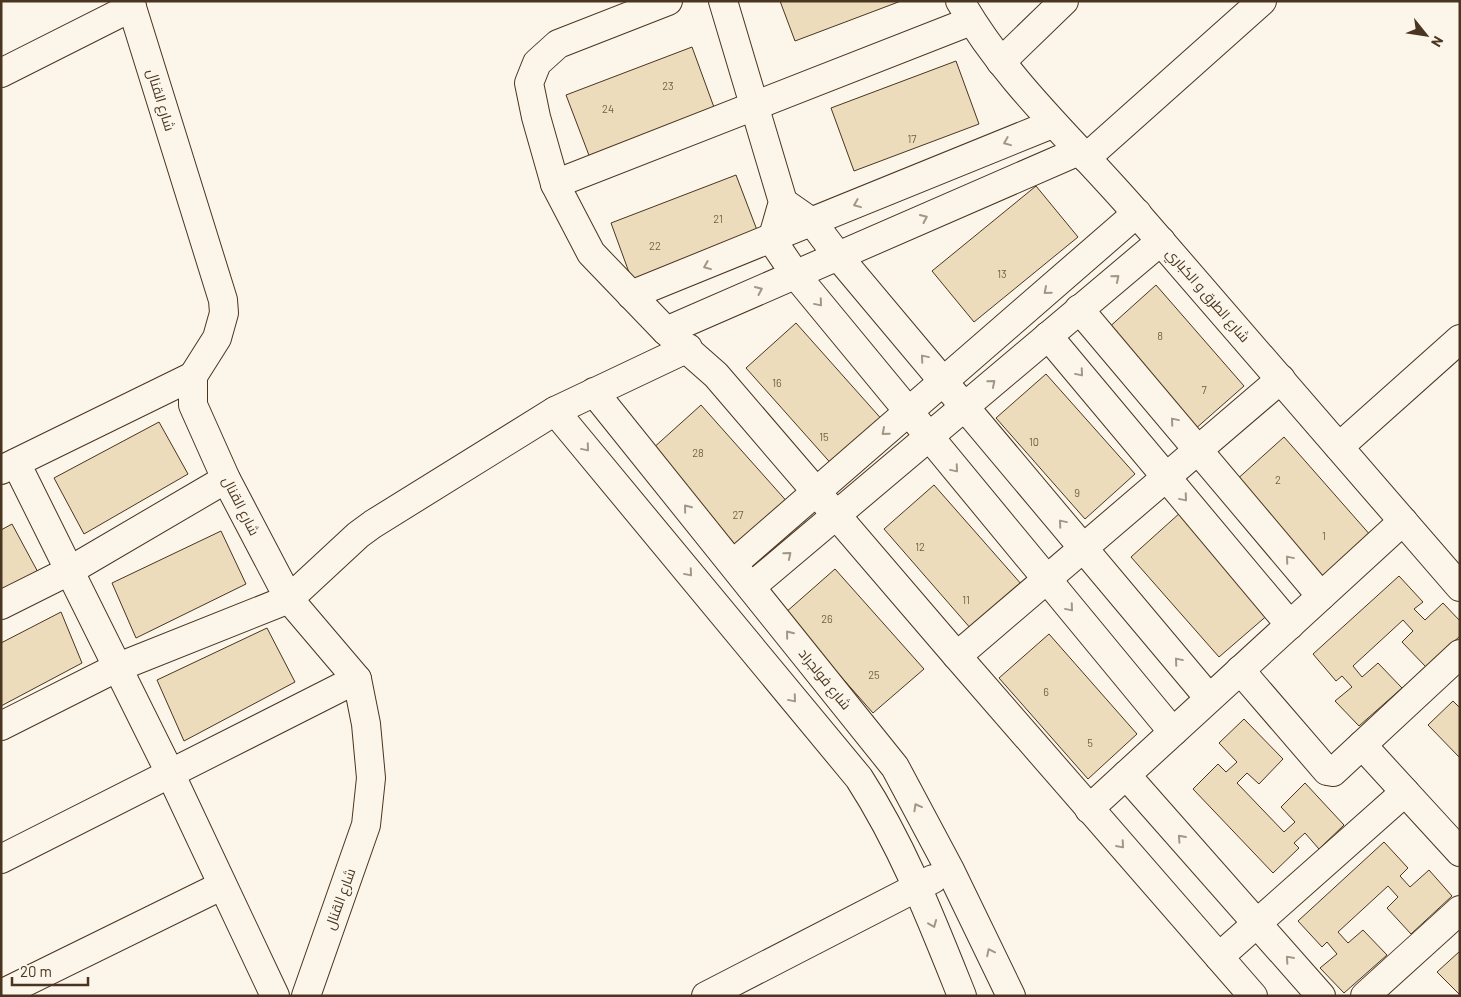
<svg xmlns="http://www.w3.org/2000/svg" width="1461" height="997" font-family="Barlow,Cairo,sans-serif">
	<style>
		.building { fill: #ecdcbc; stroke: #4a3520 }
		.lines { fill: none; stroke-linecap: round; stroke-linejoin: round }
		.minor-casing { stroke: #4a3520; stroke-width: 30 }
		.minor { stroke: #fbf6e9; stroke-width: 28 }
		.oneway { stroke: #a29684 }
		.labels { text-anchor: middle; stroke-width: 4; stroke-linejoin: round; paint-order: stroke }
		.number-label { font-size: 11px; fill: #725f47 }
		.street-label { font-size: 14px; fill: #4a3520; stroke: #fbf6e9 }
	</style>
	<rect width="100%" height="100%" fill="#fbf6e9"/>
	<!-- building -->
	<g class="building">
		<path d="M780 1H901L795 41Z"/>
		<path d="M692 47 715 110 590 158 566 95Z"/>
		<path d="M956 61 979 124 854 171 831 108Z"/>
		<path d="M736 175 760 238 634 286 611 223Z"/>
		<path d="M1036 186 1078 237 974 322 932 271Z"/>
		<path d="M1156 285 1244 386 1194 430 1106 330Z"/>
		<path d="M796 323 885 423 835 468 746 368Z"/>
		<path d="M1046 374 1135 474 1085 519 996 418Z"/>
		<path d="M701 405 790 505 740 550 651 450Z"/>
		<path d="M159 422 188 474 84 534 54 478Z"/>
		<path d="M1284 437 1372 537 1322 582 1234 482Z"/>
		<path d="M934 485 1022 585 972 630 884 529Z"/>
		<path d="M1181 512 1270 613 1219 657 1131 557Z"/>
		<path d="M12 524 40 576 1 595V530Z"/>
		<path d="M221 531 246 584 136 638 112 583Z"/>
		<path d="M835 569 924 669 873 713 785 613Z"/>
		<path d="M1399 576 1423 602 1414 609 1425 620 1443 603 1460 621V636L1426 667 1402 642 1413 631 1403 620 1353 666 1362 677 1378 663 1402 688 1359 726 1335 701 1352 687 1342 676 1336 681 1313 654Z"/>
		<path d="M61 612 82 663 1 706V643Z"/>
		<path d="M267 628 295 682 184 741 157 680Z"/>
		<path d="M1049 634 1137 734 1088 779 999 678Z"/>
		<path d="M1453 701 1460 708V758L1428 725Z"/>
		<path d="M1244 719 1283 759 1259 784 1247 773 1237 783 1284 832 1295 822 1281 807 1305 783 1344 825 1319 849 1305 833 1294 843 1299 848 1273 873 1193 789 1218 764 1226 772 1237 762 1219 743Z"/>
		<path d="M1384 842 1408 868 1400 876 1410 887 1429 870 1452 896 1411 934 1387 908 1398 897 1388 886 1338 932 1348 943 1363 930 1387 955 1344 993 1320 968 1337 954 1327 942 1322 947 1298 921Z"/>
		<path d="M1460 951V995L1437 972Z"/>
	</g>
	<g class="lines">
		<defs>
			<g id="minor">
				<path d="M130 1 223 300 224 313 217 338 193 376V405L226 479 289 599 357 679 366 724 371 778 366 825 306 996"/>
				<path d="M668 1 558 44 537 63 529 83 536 117 555 184 591 253 666 331 716 375 957 656 1253 996"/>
				<path d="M723 1 783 202 772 240 795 274 1173 732"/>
				<path d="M960 1C1007 83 1077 144 1138 215 1246 338 1352 463 1460 587"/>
				<path d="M1001 62 1064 1"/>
				<path d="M1 73 132 7"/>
				<path d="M1086 158 1262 1"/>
				<path d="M555 184 971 21"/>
				<path d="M783 202 813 223 838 256 1209 698"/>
				<path d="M631 295 1052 124"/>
				<path d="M1079 309 1321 596"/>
				<path d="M666 331 1079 151"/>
				<path d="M1048 336 1290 625"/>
				<path d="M594 392 895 767 950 870 1011 996"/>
				<path d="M555 411 859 778C903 846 932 921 962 996"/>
				<path d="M1339 447 1460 339"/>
				<path d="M16 463 170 773 275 996"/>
				<path d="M1 470 193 376"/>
				<path d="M733 564 1137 213"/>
				<path d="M751 587 1161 241"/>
				<path d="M1 605 69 571 226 479"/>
				<path d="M957 656 1281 379"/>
				<path d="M1240 670 1327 771 1333 772 1460 654"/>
				<path d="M1 726 116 668 289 599 358 535 373 524 555 411 688 348"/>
				<path d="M1362 745 1460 852"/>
				<path d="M1126 775 1321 996"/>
				<path d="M1089 809 1403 521"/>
				<path d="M1 859 357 679"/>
				<path d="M1219 957 1405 792"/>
				<path d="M1 994 221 886"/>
				<path d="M706 996 933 879"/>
				<path d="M1365 996 1460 910"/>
			</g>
		</defs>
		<!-- minor casing -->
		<use href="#minor" class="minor-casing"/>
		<!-- minor -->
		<use href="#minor" class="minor"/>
	</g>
	<!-- one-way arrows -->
	<defs><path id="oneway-chevron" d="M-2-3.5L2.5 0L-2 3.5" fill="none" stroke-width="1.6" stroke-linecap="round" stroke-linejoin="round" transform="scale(1.25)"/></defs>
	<g class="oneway">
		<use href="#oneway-chevron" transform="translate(1007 142) rotate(158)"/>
		<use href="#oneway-chevron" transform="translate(857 204) rotate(158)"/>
		<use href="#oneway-chevron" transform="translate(924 218) rotate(-24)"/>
		<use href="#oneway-chevron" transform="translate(707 266) rotate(158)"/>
		<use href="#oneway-chevron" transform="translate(1116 278) rotate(-40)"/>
		<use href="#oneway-chevron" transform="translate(759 290) rotate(-24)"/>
		<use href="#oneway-chevron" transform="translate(1047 291) rotate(139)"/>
		<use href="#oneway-chevron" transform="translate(819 303) rotate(50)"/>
		<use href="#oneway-chevron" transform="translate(924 358) rotate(-130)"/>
		<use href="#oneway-chevron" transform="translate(1080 373) rotate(50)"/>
		<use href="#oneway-chevron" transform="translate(992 383) rotate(-40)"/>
		<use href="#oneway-chevron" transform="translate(1174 421) rotate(-130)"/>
		<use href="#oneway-chevron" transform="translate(885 432) rotate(139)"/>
		<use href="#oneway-chevron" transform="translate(586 448) rotate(50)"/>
		<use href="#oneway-chevron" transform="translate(955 469) rotate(50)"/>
		<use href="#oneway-chevron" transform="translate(1184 498) rotate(50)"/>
		<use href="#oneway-chevron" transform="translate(687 508) rotate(-129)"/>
		<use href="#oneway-chevron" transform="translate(1062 523) rotate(-130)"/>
		<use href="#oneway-chevron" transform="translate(788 555) rotate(-40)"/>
		<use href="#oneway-chevron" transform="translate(1289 559) rotate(-130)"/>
		<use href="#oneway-chevron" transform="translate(689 573) rotate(50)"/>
		<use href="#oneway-chevron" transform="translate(1070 608) rotate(50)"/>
		<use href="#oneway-chevron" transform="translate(789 634) rotate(-129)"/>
		<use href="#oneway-chevron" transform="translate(1178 661) rotate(-130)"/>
		<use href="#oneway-chevron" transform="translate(793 699) rotate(50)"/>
		<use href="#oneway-chevron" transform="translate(917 807) rotate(-119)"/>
		<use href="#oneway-chevron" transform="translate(1181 838) rotate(-132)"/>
		<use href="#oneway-chevron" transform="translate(1121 845) rotate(49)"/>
		<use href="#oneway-chevron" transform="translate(933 924) rotate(68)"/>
		<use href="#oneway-chevron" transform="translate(990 952) rotate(-116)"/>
		<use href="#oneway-chevron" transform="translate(1289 959) rotate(-131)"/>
	</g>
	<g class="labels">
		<!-- number labels -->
		<g class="number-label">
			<text x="668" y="90">23</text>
			<text x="608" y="113">24</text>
			<text x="912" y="143">17</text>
			<text x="718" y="223">21</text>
			<text x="655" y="250">22</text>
			<text x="1002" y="278">13</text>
			<text x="1160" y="340">8</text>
			<text x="777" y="387">16</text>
			<text x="1204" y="394">7</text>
			<text x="824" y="441">15</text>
			<text x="1034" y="446">10</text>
			<text x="698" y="457">28</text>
			<text x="1278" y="484">2</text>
			<text x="1077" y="497">9</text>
			<text x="738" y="519">27</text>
			<text x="1324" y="540">1</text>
			<text x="920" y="551">12</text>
			<text x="966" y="604">11</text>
			<text x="827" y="623">26</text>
			<text x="874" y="679">25</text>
			<text x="1046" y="696">6</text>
			<text x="1090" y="747">5</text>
		</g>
		<!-- street labels -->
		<g class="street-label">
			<text transform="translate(161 100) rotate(73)" y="5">شارع القنال</text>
			<text transform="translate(1208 295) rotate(49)" y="5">شارع الطرق و الكباري</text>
			<text transform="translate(241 506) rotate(63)" y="5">شارع القنال</text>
			<text transform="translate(825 679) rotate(51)" y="5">شارع فولجراد</text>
			<text transform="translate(340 899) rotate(-70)" y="5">شارع القنال</text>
		</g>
	</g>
	<!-- border -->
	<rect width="1461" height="997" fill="none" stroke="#4a3520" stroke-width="5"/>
	<!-- north arrow -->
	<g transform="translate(1426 35) rotate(120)" stroke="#fbf6e9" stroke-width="4" paint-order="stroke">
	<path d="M0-4L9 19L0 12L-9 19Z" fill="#4a3520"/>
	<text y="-8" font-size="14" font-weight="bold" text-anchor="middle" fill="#4a3520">N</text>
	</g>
	<!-- scale -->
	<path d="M12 977v8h76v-8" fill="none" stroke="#4a3520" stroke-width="2.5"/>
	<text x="20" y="977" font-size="15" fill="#4a3520" stroke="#fbf6e9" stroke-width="4" paint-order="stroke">20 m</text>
</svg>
